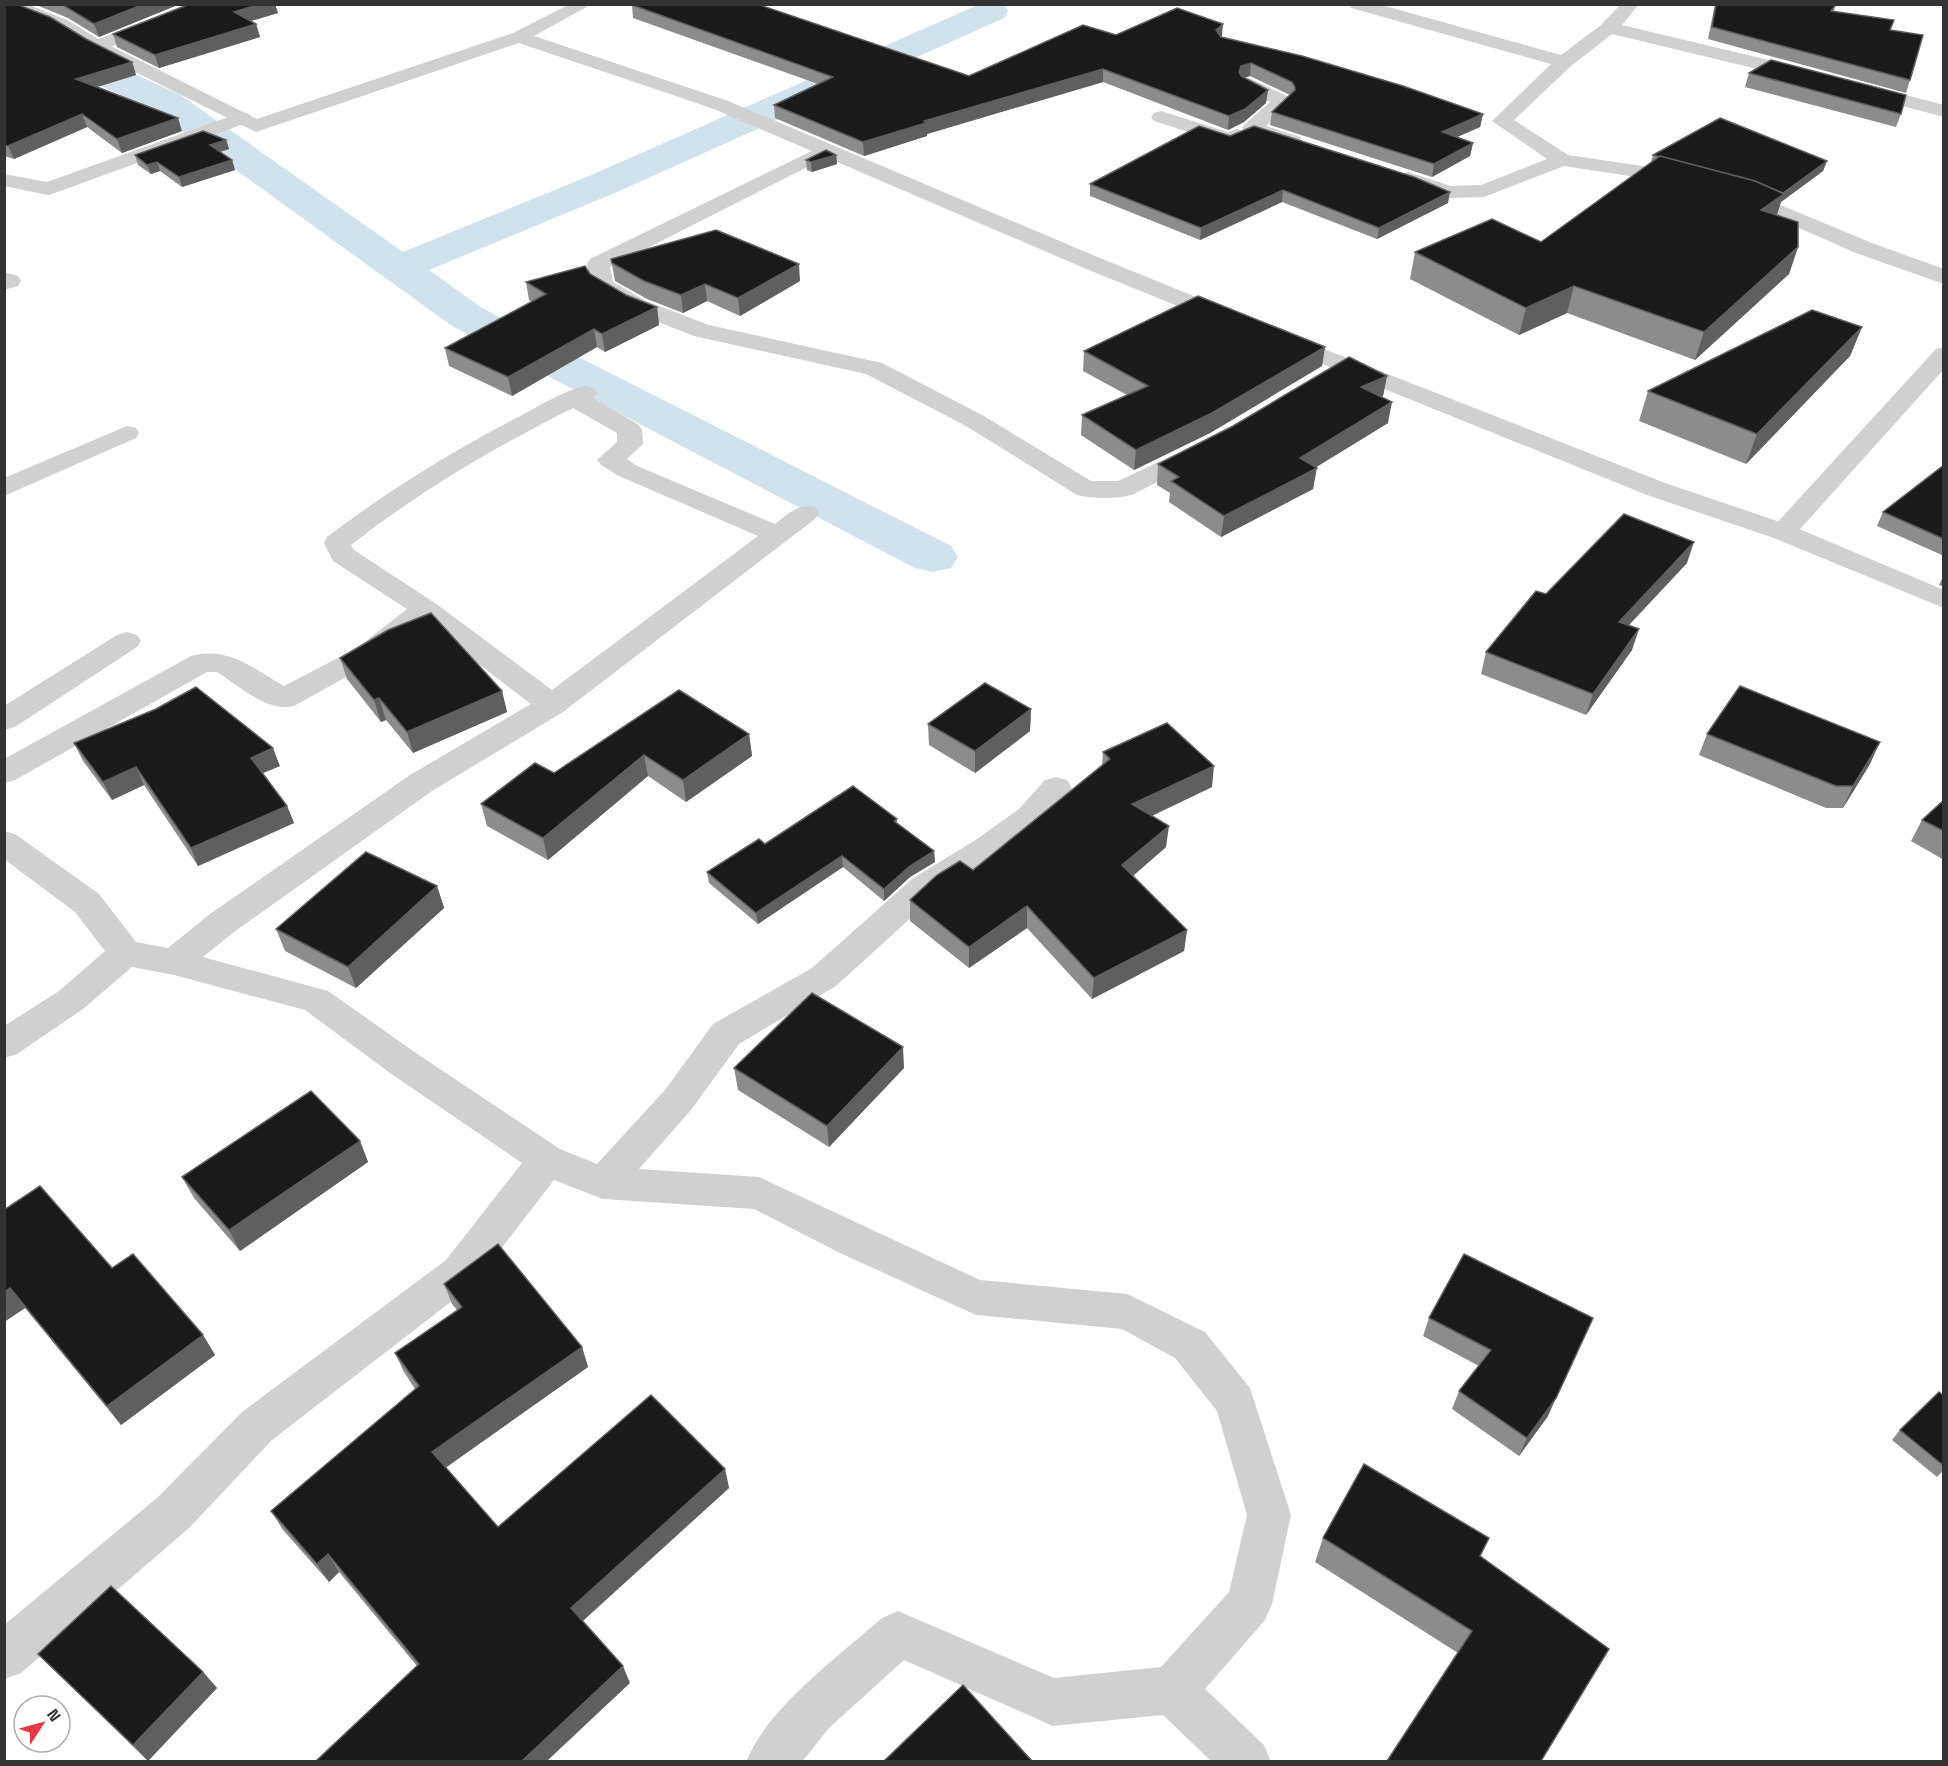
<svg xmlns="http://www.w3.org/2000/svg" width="1948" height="1766" font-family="'Space Grotesk',sans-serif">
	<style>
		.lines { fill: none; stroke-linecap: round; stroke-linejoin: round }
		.canal { fill: #cfe2ee; fill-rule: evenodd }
		.minor { fill: #d0d0d0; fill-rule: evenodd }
		.tertiary { fill: #d0d0d0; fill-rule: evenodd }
		.wall { fill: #8c8c8c }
		.shaded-wall { fill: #5f5f5f }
		.building { fill: #1a1a1a; stroke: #5f5f5f; stroke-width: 1.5 }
	</style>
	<rect width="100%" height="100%" fill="#fff"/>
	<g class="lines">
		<!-- canal -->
		<path class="canal" d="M980 4H1004L1008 11 1004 18 617 192 429 270 482 308 951 546 958 557 951 568 933 572 915 568 452 326 153 110 4 41V18L16 21 179 94 403 252 589 176Z"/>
		<!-- minor -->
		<g class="minor">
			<path d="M187 4H212L210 8 103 50H91L88 46 91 42Z"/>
			<path d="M1349 4H1378L1561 55 1601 25 1621 4H1639L1622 25 1814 71 1816 75 1814 79 1807 81 1612 34 1570 67 1514 120 1568 155 1656 168 1690 177 1693 181 1690 185 1683 187 1655 180 1564 166 1484 197 1449 198 1401 182 1398 178 1401 174 1408 172 1451 186 1481 185 1547 159 1492 121 1551 64 1351 8Z"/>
			<path d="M1249 78 1289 97 1292 101 1289 105 1266 126 1300 137 1303 141 1300 145 1293 147 1245 132 1242 128 1245 124 1270 102 1242 88 1240 84 1242 80Z"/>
			<path d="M1860 83 1944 105V117L1853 93 1851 89 1853 85Z"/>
			<path d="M1161 111 1228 132 1237 129 1244 131 1247 135 1244 139 1229 145 1154 121 1151 117 1154 113Z"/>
			<path d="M242 112 249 114 252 118 249 122 55 193 48 195 4 186V174L47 182Z"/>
			<path d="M826 144 833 146 836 150 833 154 610 267 613 282 646 301 709 325 882 363 984 416 1091 481H1118L1199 443 1208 446 1212 451 1208 456 1132 495C1115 499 1094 499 1077 495L966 426 866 374 694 336 630 311 594 290 591 285 587 264 590 259Z"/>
			<path d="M1735 190 1761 197 1872 243 1944 269V284L1856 253 1747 205 1728 200 1725 196 1728 192Z"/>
			<path d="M4 272 18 276 21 281 18 286 4 290Z"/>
			<path d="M1944 347V369L1792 538 1783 540 1774 538 1770 532 1774 526 1936 349Z"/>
			<path d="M585 386 594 388 597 393 593 398 639 425 642 430 643 444 627 459 637 466 775 524C788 514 798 503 815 507L819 513 815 519 563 712 432 791 234 932 203 957 328 991 416 1053 560 1149 597 1164 665 1090 713 1024 812 968 912 879 974 841 1019 809 1045 780 1056 777 1067 780 1072 788 1041 825 996 857 936 895 836 986 739 1044 691 1110 639 1169 759 1177 980 1280 1127 1294 1205 1332 1250 1388 1291 1515 1272 1604 1265 1620 1205 1689 1264 1745 1271 1762H1212L1163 1715 1053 1726 904 1660 829 1728 802 1762H746C768 1707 838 1657 882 1618L898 1611 1054 1678 1161 1667 1229 1592 1247 1515 1217 1411 1175 1358 1122 1329 976 1315 840 1253 754 1209 603 1199 554 1180 474 1284 272 1440 189 1528 21 1673 4 1679V1625L157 1498 242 1412 446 1260 522 1163 390 1073 305 1010 174 975 132 967 83 1009 17 1054 4 1058V1026L59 991 105 951 75 912 4 859V831L15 834 99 894 136 942 168 948 210 914 410 775 531 704 425 623 377 660 294 706C268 713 238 685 217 672H207L15 780 4 783V759L191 656C229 646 252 668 284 686L357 648 407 609 333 561 324 543 327 537C389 490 454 450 522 415 543 404 563 391 585 386ZM573 408 617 433V442L597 460 601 465 619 476 758 536 552 690 435 603 354 550 351 545C420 491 495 447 573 408Z"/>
			<path d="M127 426 136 428 139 433 136 438 4 496V478Z"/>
			<path d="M127 632 137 635 141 641 137 647 15 727 4 730V706L117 635Z"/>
		</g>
		<!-- tertiary -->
		<g class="tertiary">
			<path d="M4 4H27L67 20 103 42 257 119 513 33 570 4H592L534 36 728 101 1100 258 1238 314 1241 319 1238 324 1230 326 1222 324 1084 268 714 109 519 43 256 132 91 50 55 28 4 8Z"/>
			<path d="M1281 332 1665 483 1792 526 1944 590V608L1774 538 1647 495 1273 344 1269 339 1273 334Z"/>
		</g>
	</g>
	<!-- wall -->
	<g class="wall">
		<path d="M4 4 86 39 132 62 136 75 97 87 182 131 122 153 87 127 14 159 4 156Z"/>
		<path d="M34 4H180L99 37 68 18Z"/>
		<path d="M190 4H275L278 13 250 21 256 24 260 37 159 68 117 47 113 34Z"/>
		<path d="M1715 4H1836L1834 11 1890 30 1910 80 1906 93 1708 39Z"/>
		<path d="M632 5 969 76 1116 35 1221 37 1483 114 1480 127 1457 137 1473 143 1470 156 1432 177 1270 125 1272 112 1290 95 1250 76 1244 78 1268 90 1266 103 1244 122 1228 130 1103 82 927 134V136L864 156 775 118 774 105 818 84 633 18Z"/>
		<path d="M1749 73 1901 114 1896 127 1745 87Z"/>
		<path d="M1230 136 1448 203 1377 239 1282 202 1200 240 1090 196V184Z"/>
		<path d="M226 140 229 149 220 152 232 160 235 170 182 187 160 171 151 174 138 165 135 155Z"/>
		<path d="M836 155 837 164 812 172 807 170 806 160Z"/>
		<path d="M1653 155 1827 161 1823 171 1781 202 1777 215 1798 247 1789 274 1695 360 1567 313 1519 335 1410 279 1415 252 1541 242 1651 162Z"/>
		<path d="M611 259 800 281 740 316 707 301 683 313 647 299 615 281Z"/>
		<path d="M590 274 626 295 657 307 659 325 605 352 597 347 512 396 449 366 445 348 532 302 529 300 526 282Z"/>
		<path d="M1862 327 1850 356 1746 464 1639 421 1648 391Z"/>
		<path d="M1325 347 1322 366 1210 433 1134 470 1081 435 1082 415 1127 395 1083 371 1084 351Z"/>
		<path d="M1387 376 1383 396 1381 397 1388 423 1316 467 1313 489 1221 537 1169 502 1170 493 1157 485 1158 464Z"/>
		<path d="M1944 465V556L1877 526 1883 512Z"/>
		<path d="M1687 563 1629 625 1632 650 1586 715 1481 674 1486 652 1546 594Z"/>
		<path d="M1944 575V587L1939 585Z"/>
		<path d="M340 658 502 691 507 712 413 753 386 720 381 722 347 679Z"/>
		<path d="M1031 709 1030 731 975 773 929 745 928 724Z"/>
		<path d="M749 734 752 756 686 802 648 776 548 860 487 826 481 804 554 773Z"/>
		<path d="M1707 734 1870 764 1843 808H1826L1699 755Z"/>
		<path d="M74 743 280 766 263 773 287 806 294 823 198 866 144 785 112 800 83 761Z"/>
		<path d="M1103 752 1212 787 1152 816 1166 847 1133 876 1187 930 1184 951 1092 999 1027 928 969 968 910 921V900L973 870 1102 766Z"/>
		<path d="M1944 800V860L1911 841 1922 820Z"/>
		<path d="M897 819V823L934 851 935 862 910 877 884 901 843 867 758 924 709 883 707 872 765 844Z"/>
		<path d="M437 886 444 908 356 988 285 951 276 929Z"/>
		<path d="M734 1068H904L829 1147 738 1090Z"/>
		<path d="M360 1141 368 1162 240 1251 194 1198 182 1177Z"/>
		<path d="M4 1210 112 1268 203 1335 215 1355 121 1425 25 1308 4 1322Z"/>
		<path d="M1464 1254 1548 1416 1519 1456 1452 1409 1459 1391 1479 1366 1423 1336 1429 1318Z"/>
		<path d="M444 1284 582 1347 588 1367 446 1467 498 1527 725 1469 729 1488 583 1621 630 1683 417 1666 339 1572 329 1582 283 1530 271 1511 415 1389 404 1372 395 1353 457 1310 452 1304Z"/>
		<path d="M1944 1396V1470L1937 1477 1892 1440 1900 1430Z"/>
		<path d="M1323 1538 1481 1556 1541 1761 1458 1653 1315 1562Z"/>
		<path d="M38 1654 203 1672 217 1688 148 1761Z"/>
	</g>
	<!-- shaded-wall -->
	<g class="shaded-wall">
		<path d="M144 4H180L99 37 94 24Z"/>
		<path d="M260 4H275L278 13 238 25 234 12Z"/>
		<path d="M256 24 260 37 159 68 155 55Z"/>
		<path d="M1223 24 1222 36 1215 43 1216 30Z"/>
		<path d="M132 62 136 75 81 92 76 79Z"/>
		<path d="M1251 63 1250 76 1240 79 1239 72 1241 66Z"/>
		<path d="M1103 69V82L927 134V136L864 156 863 142 924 121Z"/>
		<path d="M1268 90 1266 103 1244 122 1228 130 1229 116Z"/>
		<path d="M82 114 87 127 14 159 8 146Z"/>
		<path d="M1483 114 1480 127 1439 145 1442 132Z"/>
		<path d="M178 118 182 131 122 153 117 139Z"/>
		<path d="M226 140 229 149 213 154 210 145Z"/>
		<path d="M1473 143 1470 156 1432 177 1434 164Z"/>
		<path d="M836 155 837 164 812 172 811 162Z"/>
		<path d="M232 160 235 170 182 187 179 177Z"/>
		<path d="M1827 161 1823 171 1781 202 1775 220 1761 210Z"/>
		<path d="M157 162 160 171 151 174 147 165Z"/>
		<path d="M1283 190 1282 202 1200 240 1201 228Z"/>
		<path d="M1450 192 1448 203 1377 239 1379 228Z"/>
		<path d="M1798 247 1789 274 1695 360 1704 332Z"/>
		<path d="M799 264 800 281 740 316 738 298Z"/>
		<path d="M705 284 707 301 683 313 681 295Z"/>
		<path d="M1574 286 1567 313 1519 335 1526 308Z"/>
		<path d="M657 307 659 325 605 352 602 334Z"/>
		<path d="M1862 327 1850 356 1746 464 1757 434Z"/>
		<path d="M594 329 597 347 512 396 508 377Z"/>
		<path d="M1325 347 1322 366 1210 433 1134 470 1136 450Z"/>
		<path d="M1387 376 1383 396 1357 408 1361 387Z"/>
		<path d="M1392 402 1388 423 1305 474 1317 468 1313 489 1221 537 1224 516 1300 458Z"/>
		<path d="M1694 542 1687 563 1612 643 1619 622Z"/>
		<path d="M1639 629 1632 650 1586 715 1593 694Z"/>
		<path d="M502 691 507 712 413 753 407 732Z"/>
		<path d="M379 698 386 720 381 722 374 700Z"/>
		<path d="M1031 709 1030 731 975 773V751Z"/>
		<path d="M749 734 752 756 686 802 683 780Z"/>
		<path d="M1880 742 1870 764 1843 808 1853 786Z"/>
		<path d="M273 748 280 766 258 775 251 758Z"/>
		<path d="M644 755 648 776 548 860 543 838Z"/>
		<path d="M1214 766 1212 787 1130 826 1132 804Z"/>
		<path d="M136 767 144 785 112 800 103 782Z"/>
		<path d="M287 806 294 823 198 866 191 848Z"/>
		<path d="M1169 826 1166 847 1120 887 1122 865Z"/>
		<path d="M934 851 935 862 910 877 884 901V889L910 866Z"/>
		<path d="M842 856 843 867 758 924 756 913Z"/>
		<path d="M437 886 444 908 356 988 348 967Z"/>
		<path d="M1027 906V928L969 968V947Z"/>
		<path d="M1187 930 1184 951 1092 999 1094 978Z"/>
		<path d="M903 1047 904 1068 829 1147 827 1126Z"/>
		<path d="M360 1141 368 1162 240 1251 229 1230Z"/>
		<path d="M10 1288 25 1308 4 1322V1292Z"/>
		<path d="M203 1335 215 1355 121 1425 107 1406Z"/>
		<path d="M582 1347 588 1367 441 1471 432 1452Z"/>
		<path d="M1556 1398 1548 1416 1519 1456 1527 1438Z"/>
		<path d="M725 1469 729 1488 578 1625 571 1608Z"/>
		<path d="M328 1554 339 1572 329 1582 317 1564Z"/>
		<path d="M623 1666 630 1683 547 1761H522Z"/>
		<path d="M203 1672 217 1688 148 1761 133 1745Z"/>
	</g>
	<!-- building -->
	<g class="building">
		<path d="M4 4H16L50 17 86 39 132 62 76 79 178 118 117 139 82 114 8 146 4 145Z"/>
		<path d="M61 4H144L94 24Z"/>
		<path d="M190 4H260L234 12 256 24 155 55 113 34Z"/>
		<path d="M632 4H757L969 76 1083 25 1116 35 1177 8 1223 24 1216 30 1221 37 1302 56 1403 86 1483 114 1442 132 1473 143 1434 164 1272 112 1295 90V87L1292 82 1251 63 1241 66 1239 72 1241 76 1268 90 1245 109 1229 116 1103 69 924 121 926 123 863 142 774 105 833 77 632 5Z"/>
		<path d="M1716 4H1836L1831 11 1894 20 1890 30 1923 35 1910 80 1712 27Z"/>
		<path d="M1771 60 1906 95 1901 114 1749 73Z"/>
		<path d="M1720 118 1827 161 1783 193 1755 181 1653 155Z"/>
		<path d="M1199 126 1230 136 1254 126 1414 177 1450 192 1379 228 1283 190 1201 228 1090 184Z"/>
		<path d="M203 131 226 140 210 145 232 160 179 177 157 162 147 165 135 155Z"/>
		<path d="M826 150 836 155 811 162 806 160Z"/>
		<path d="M1660 156 1755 181 1784 194 1761 210 1798 222V247L1704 332 1574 286 1526 308 1415 252 1492 219 1541 242Z"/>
		<path d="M716 230 799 264 738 298 705 284 681 295 644 281 612 263 611 259Z"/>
		<path d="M585 266 590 274 626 295 657 307 602 334 594 329 508 377 445 348 546 294 526 282Z"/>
		<path d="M1198 296 1325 347 1212 413 1136 450 1082 415 1148 386 1084 351Z"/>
		<path d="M1812 310 1862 327 1757 434 1648 391Z"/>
		<path d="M1349 357 1387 376 1361 387 1392 402 1300 458 1317 468 1224 516 1171 481 1179 477 1158 464 1233 426Z"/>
		<path d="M1944 465V539L1883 512Z"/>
		<path d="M1624 514 1694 542 1619 622 1639 629 1593 694 1486 652 1536 591 1546 594Z"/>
		<path d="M431 613 502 691 407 732 379 698 374 700 340 658 388 630Z"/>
		<path d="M985 683 1031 709 975 751 928 724Z"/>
		<path d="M1740 686 1880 742 1853 786H1836L1707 734Z"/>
		<path d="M196 687 273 748 251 758 287 806 191 848 136 767 103 782 74 743 156 709Z"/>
		<path d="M679 690 749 734 683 780 644 755 543 838 481 804 535 763 554 773Z"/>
		<path d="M1167 723 1214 766 1132 804 1169 826 1122 865 1187 930 1094 978 1027 906 969 947 910 900 937 875 960 861 973 870 1110 759 1103 752Z"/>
		<path d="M853 786 897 819 894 821 934 851 910 866 884 889 842 856 756 913 707 872 759 839 765 844Z"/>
		<path d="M1944 800V831L1922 820Z"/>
		<path d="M366 852 437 886 348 967 276 929Z"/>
		<path d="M812 993 903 1047 827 1126 734 1068Z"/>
		<path d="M311 1091 360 1141 229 1230 182 1177Z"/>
		<path d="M40 1186 112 1268 133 1254 203 1335 107 1406 10 1288 4 1292V1210Z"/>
		<path d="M498 1244 582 1347 432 1452 498 1527 651 1395 725 1469 571 1608 623 1666 522 1761H316L419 1664 328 1554 317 1564 271 1511 419 1386 395 1353 462 1307 444 1284Z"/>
		<path d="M1464 1254 1593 1318 1556 1398 1527 1438 1459 1391 1491 1350 1429 1318Z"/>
		<path d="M1939 1392 1944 1396V1466L1900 1430Z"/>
		<path d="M1364 1464 1489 1538 1480 1556 1609 1649 1541 1761H1387L1472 1631 1323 1538Z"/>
		<path d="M111 1586 203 1672 133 1745 38 1654Z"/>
		<path d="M963 1685 1032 1761H884Z"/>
	</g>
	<!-- border -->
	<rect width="1948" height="1766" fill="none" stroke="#333333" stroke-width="12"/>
	<!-- north arrow -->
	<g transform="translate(42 1724) rotate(54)"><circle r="28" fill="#ffffff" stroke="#adadad" stroke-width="1.5"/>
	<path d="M0-4.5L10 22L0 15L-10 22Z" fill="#e63946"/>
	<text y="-9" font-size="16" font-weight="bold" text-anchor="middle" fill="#333333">N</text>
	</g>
</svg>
